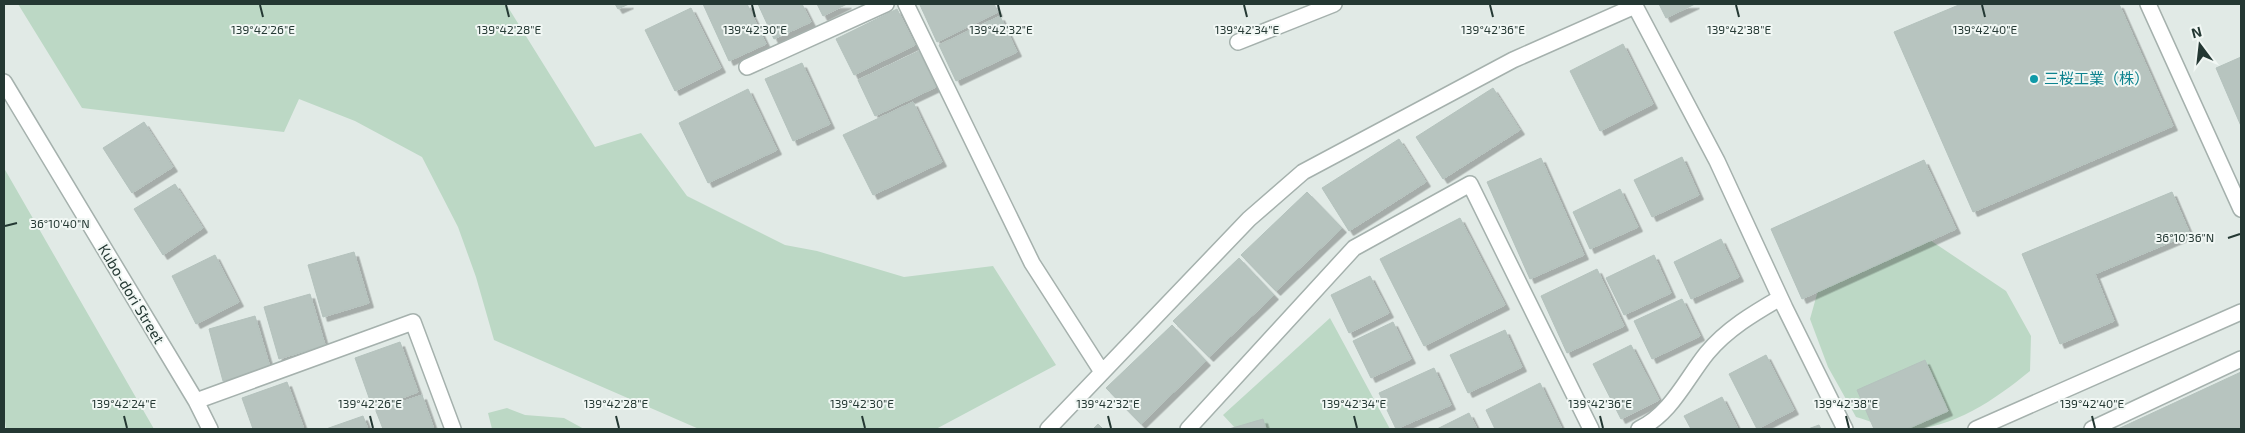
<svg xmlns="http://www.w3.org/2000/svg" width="2245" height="433" viewBox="0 0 2245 433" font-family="'Exo 2','Noto Sans JP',sans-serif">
<defs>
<filter id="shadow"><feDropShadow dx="4.5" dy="4.5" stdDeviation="0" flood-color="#0004"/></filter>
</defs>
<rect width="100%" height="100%" fill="#e1eae6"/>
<path fill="#bcd8c5" d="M 18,4 L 506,4 L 595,147 L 641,133 L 687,196 L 785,245 L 817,251 L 904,277 L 993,266 L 1056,365 L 936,429 L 699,429 L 494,340 L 476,277 L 458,227 L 422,157 L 355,121 L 299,99 L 284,132 L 82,108 Z
M 4,168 L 154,429 L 6,429 L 4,413 Z
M 1909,226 L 2006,291 L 2031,336 L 2030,371 C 1993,401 1948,433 1897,429 C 1883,427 1870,421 1856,417 L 1828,367 L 1810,319 L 1826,262 Z
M 1330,318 L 1390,429 L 1236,429 L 1223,415 Z
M 507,408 L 525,415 L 564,418 L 584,429 L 492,429 L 488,413 Z"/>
<path fill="#b7c4bf" stroke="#b4c2bd" filter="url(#shadow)" d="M 615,4 L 629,4 L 618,9 Z
M 703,4 L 747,4 L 766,44 L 729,61 Z
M 758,4 L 802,4 L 811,22 L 774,39 Z
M 817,4 L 847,4 L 823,16 Z
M 923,4 L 994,4 L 998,12 L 937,42 L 920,5 Z
M 1659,4 L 1695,4 L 1666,18 Z
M 1961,4 L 2119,4 L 2173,126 L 1973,212 L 1894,32 Z
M 691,8 L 721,68 L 675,91 L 645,30 Z
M 897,9 L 915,45 L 854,75 L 836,39 Z
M 1000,16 L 1017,52 L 956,81 L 939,45 Z
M 1623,44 L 1653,104 L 1600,131 L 1570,71 Z
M 919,51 L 936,87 L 875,116 L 858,80 Z
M 2241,57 L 2241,126 L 2216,68 Z
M 802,63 L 830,124 L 793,141 L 765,79 Z
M 1493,88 L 1520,130 L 1443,179 L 1416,137 Z
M 748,89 L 777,150 L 708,183 L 679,123 Z
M 913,102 L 942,162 L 873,195 L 843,135 Z
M 144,122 L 173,167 L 132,193 L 103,148 Z
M 1399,139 L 1426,182 L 1349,231 L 1322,188 Z
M 1682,157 L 1699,195 L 1652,217 L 1634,180 Z
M 1541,158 L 1584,255 L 1530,279 L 1487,182 Z
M 1924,160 L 1956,229 L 1802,299 L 1771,229 Z
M 175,184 L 203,228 L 163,255 L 134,209 Z
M 1620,189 L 1638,227 L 1590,249 L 1573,212 Z
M 1307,192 L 1342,228 L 1276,291 L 1241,255 Z
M 2172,192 L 2190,234 L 2095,274 L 2114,321 L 2060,344 L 2022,254 Z
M 1460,218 L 1505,305 L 1424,346 L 1380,259 Z
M 1721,239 L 1739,277 L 1691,299 L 1674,262 Z
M 354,252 L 369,303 L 323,317 L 308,265 Z
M 215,255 L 239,302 L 196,324 L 172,276 Z
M 1654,255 L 1671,293 L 1624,315 L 1606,278 Z
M 1239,258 L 1274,295 L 1209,357 L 1173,321 Z
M 1597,269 L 1624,326 L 1567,353 L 1541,296 Z
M 1370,276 L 1389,313 L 1349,333 L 1331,295 Z
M 310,294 L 325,345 L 279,359 L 264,307 Z
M 1682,299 L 1700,336 L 1652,359 L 1634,321 Z
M 255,316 L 270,367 L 223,381 L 209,329 Z
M 1393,322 L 1411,359 L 1371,378 L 1353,341 Z
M 1172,325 L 1206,361 L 1141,424 L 1106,388 Z
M 1505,330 L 1522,367 L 1468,393 L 1450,355 Z
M 400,342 L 418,392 L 373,409 L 355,358 Z
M 1631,345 L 1659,400 L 1621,419 L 1593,364 Z
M 1766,355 L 1794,410 L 1757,429 L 1729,374 Z
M 1925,360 L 1948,411 L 1907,429 L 1874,429 L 1857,390 Z
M 1434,368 L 1451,405 L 1396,429 L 1379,393 Z
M 2241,372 L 2241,429 L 2118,429 Z
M 287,382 L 304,429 L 253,429 L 242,398 Z
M 1540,383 L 1562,429 L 1495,429 L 1486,410 Z
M 422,395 L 434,429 L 383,429 L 376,411 Z
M 1722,397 L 1738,429 L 1691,429 L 1684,416 Z
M 1469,413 L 1477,429 L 1437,429 Z
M 363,416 L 368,429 L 326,429 Z
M 1263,419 L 1266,429 L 1229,429 Z
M 1098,424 L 1103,429 L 1093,429 Z
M 1819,425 L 1821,429 L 1808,429 Z"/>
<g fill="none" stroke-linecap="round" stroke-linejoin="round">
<defs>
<path id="minor" d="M 906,4 L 1032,263 L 1102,372
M 1634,4 L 1717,161 L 1785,308 L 1845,429
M 2148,4 L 2241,209
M 1238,42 L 1334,4
M 747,67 L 886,4
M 4,82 L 196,401 L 210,429
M 196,401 L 413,322 L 453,429
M 1048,429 L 1249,219 L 1303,172 L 1513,60 L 1635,6
M 1188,429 L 1354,248 L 1470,184 L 1591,429
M 1639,429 C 1671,414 1686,379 1707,353 C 1727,329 1754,313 1780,298
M 1976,429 L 2241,312
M 2092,429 L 2241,359"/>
</defs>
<use href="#minor" stroke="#a5b1ad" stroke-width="18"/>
<use href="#minor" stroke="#fff" stroke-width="15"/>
</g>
<path fill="none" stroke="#243833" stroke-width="2" d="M 260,5 L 263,17M 506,5 L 509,17M 752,5 L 755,17M 998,5 L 1001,17M 1244,5 L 1247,17M 1490,5 L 1493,17M 1736,5 L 1739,17M 1982,5 L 1985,17M 5,226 L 17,223M 2228,238 L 2240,234M 124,416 L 127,428M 370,416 L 373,428M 616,416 L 619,428M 862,416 L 865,428M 1108,416 L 1111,428M 1354,416 L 1357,428M 1600,416 L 1603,428M 1846,416 L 1849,428M 2092,416 L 2095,428"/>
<circle fill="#0f9aa8" stroke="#f1f7f4" stroke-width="2" cx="2034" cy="79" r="5"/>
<g text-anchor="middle" stroke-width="4" stroke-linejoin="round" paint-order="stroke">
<g font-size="15" fill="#0d838f" stroke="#f1f7f4" text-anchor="start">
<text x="2044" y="84">三桜工業（株）</text>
</g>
<g font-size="15" fill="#243833" stroke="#f1f7f4">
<text transform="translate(131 294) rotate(59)" y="5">Kubo-dori Street</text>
</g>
</g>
<g font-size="12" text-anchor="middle" fill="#243833" stroke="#f1f7f4" stroke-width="4" stroke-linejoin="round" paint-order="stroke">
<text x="263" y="34">139°42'26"E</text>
<text x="755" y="34">139°42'30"E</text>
<text x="1001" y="34">139°42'32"E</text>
<text x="1247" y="34">139°42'34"E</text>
<text x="1739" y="34">139°42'38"E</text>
<text x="509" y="34">139°42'28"E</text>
<text x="1493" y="34">139°42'36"E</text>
<text x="1985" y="34">139°42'40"E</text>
<text x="60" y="228">36°10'40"N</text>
<text x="2185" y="242">36°10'36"N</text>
<text x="124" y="408">139°42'24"E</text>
<text x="370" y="408">139°42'26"E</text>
<text x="616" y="408">139°42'28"E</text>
<text x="862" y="408">139°42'30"E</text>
<text x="1108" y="408">139°42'32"E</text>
<text x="1354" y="408">139°42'34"E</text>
<text x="1600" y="408">139°42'36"E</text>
<text x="1846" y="408">139°42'38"E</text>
<text x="2092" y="408">139°42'40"E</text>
</g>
<rect width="2245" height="433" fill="none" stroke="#243833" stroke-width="10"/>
<g transform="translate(2200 45) rotate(345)" stroke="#f1f7f4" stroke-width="4" paint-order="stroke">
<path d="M0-4L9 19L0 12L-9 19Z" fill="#243833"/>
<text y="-8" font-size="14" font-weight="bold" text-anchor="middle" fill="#243833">N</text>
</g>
</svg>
